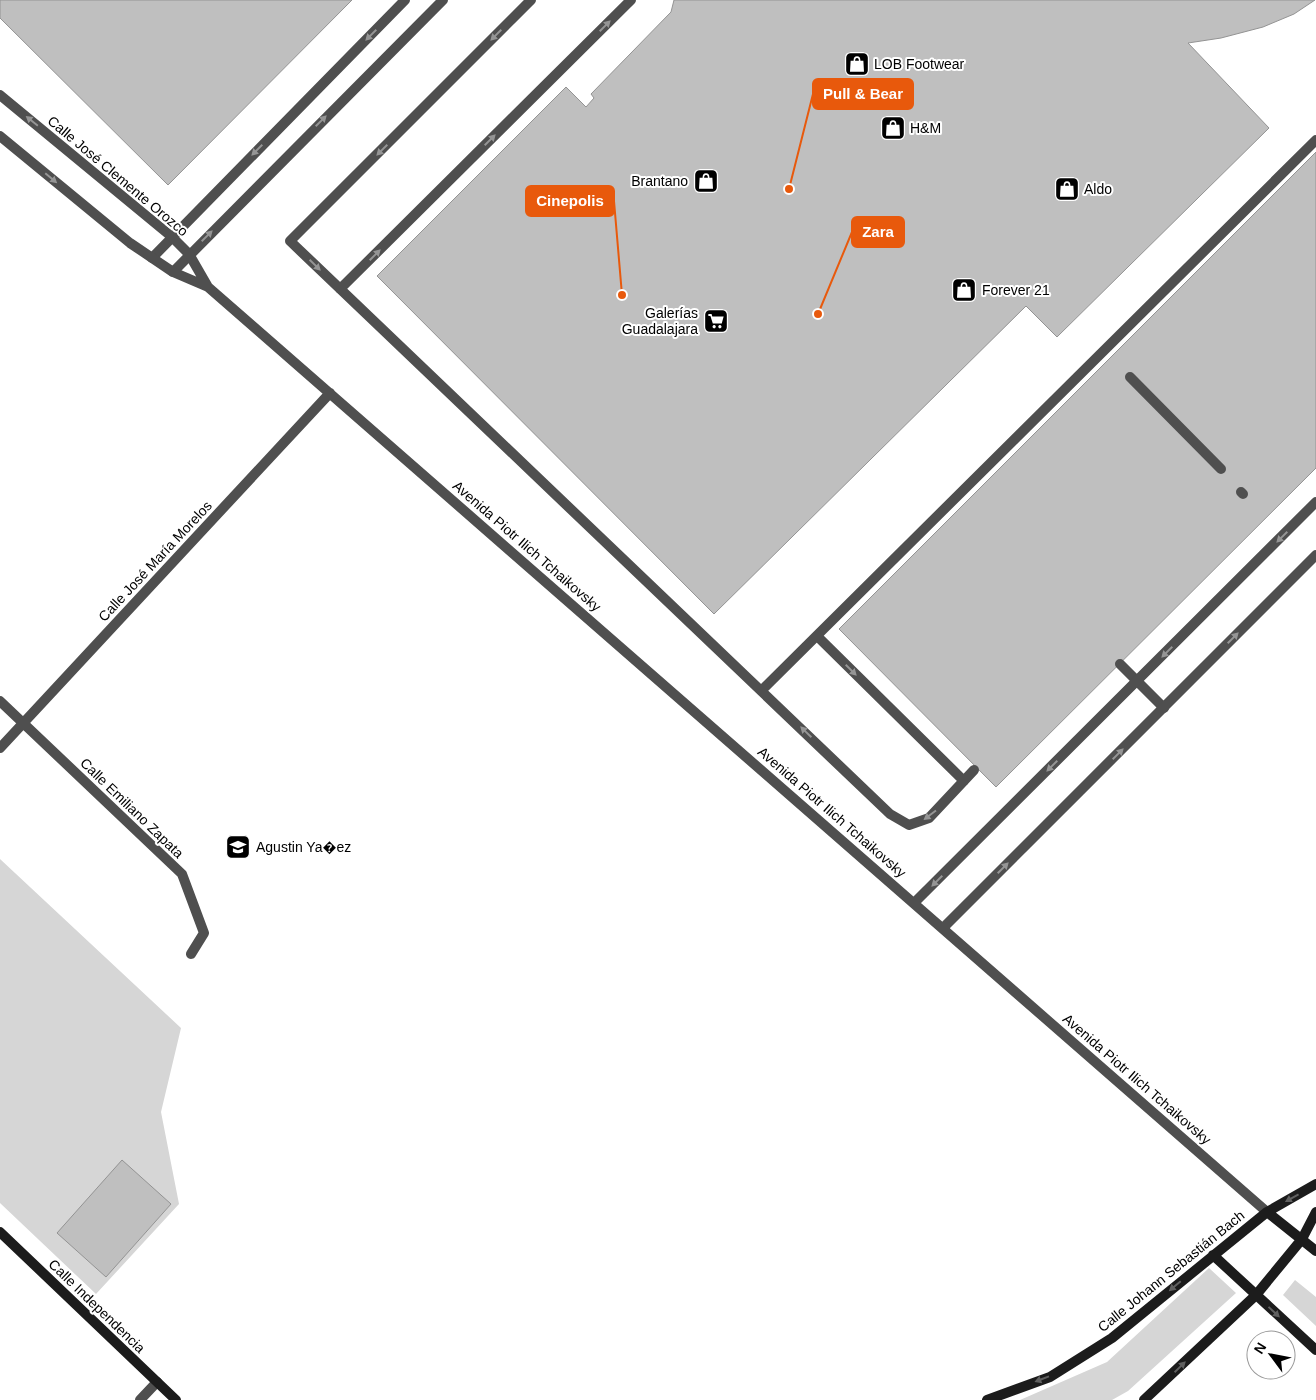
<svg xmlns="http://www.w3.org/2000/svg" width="1316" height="1400" viewBox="0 0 1316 1400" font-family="Helvetica,sans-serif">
<rect width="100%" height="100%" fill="#fff"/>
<path fill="#d6d6d6" d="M 0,859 L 181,1028 L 161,1112 L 179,1204 L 96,1294 L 0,1203 Z
M 1209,1268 L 1236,1293 L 1128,1391 L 1112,1400 L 1020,1400 L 1107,1362 Z
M 1295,1280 L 1316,1297 L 1316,1326 L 1283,1295 Z"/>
<path fill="#bfbfbf" stroke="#939393" d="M 0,0 L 352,0 L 168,185 L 0,18 Z
M 674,0 L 1315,0 L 1294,14 L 1263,27 L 1221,38 L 1188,43 L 1269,128 L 1057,337 L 1026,306 L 714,614 L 377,276 L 566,87 L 586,107 L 594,98 L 591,94 L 671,12 Z
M 1316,152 L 1316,468 L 996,787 L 839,629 Z
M 122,1160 L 171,1204 L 106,1277 L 57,1233 Z"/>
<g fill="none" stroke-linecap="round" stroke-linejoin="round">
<path stroke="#4f4f4f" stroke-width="10" d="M 531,0 L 290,241 L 890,814 L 909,825 L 929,818 L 974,770
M 152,258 L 405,0
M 173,272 L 443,0
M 340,289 L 631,0
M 1130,377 L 1221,469
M 1241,492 L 1243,494
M 817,636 L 964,781
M 1120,664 L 1164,708
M 762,690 L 1316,140"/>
<path stroke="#4f4f4f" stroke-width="10" d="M 0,95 L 172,237 L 189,254 L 208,287
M 0,136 L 130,243 L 173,272 L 208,287 L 1267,1212
M 0,701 L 182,874 L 204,933 L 191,954
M 0,748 L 330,393
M 915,902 L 1316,502
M 944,927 L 1316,555
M 140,1400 L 157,1382"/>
<path stroke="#1c1c1c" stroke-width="10" d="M 1267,1212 L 1316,1251
M 0,1232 L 176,1400
M 1213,1255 L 1316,1350
M 987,1400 L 1050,1377 L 1112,1338 L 1267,1212 L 1316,1184
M 1144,1400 L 1256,1295 L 1302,1239 L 1316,1212"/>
</g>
<defs><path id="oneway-solid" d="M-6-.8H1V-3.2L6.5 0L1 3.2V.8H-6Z" transform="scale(1.25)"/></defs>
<g fill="#959595">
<use href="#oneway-solid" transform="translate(605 26) rotate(-45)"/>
<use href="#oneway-solid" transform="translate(371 35) rotate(135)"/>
<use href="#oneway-solid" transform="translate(496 35) rotate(135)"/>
<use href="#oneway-solid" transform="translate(32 121) rotate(-141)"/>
<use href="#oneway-solid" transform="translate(321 121) rotate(-45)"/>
<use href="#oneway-solid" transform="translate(490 140) rotate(-45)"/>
<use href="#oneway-solid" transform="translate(257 150) rotate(135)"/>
<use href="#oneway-solid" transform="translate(382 150) rotate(135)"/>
<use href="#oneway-solid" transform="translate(51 178) rotate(40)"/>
<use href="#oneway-solid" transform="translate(207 236) rotate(-45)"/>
<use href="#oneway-solid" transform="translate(375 255) rotate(-45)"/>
<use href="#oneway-solid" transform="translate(315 265) rotate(44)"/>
<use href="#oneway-solid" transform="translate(1282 537) rotate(135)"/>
<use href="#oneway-solid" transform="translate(1233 638) rotate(-45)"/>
<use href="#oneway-solid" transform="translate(1167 652) rotate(135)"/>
<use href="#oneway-solid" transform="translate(851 670) rotate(45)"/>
<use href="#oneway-solid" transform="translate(806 732) rotate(-136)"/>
<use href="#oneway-solid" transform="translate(1118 754) rotate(-45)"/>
<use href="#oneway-solid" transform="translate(1052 766) rotate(135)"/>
<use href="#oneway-solid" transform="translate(930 815) rotate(143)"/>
<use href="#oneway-solid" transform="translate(1003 868) rotate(-45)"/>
<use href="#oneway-solid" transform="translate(937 881) rotate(135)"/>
</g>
<g fill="#606060">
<use href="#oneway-solid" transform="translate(1292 1198) rotate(151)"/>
<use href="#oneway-solid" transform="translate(1175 1286) rotate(140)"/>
<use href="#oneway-solid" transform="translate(1274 1312) rotate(43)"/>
<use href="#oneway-solid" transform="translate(1180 1367) rotate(-44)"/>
<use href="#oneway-solid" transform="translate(1042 1379) rotate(159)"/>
</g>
<defs>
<symbol id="shop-square" viewBox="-11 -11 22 22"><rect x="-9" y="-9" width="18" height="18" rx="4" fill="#000" stroke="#fff"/><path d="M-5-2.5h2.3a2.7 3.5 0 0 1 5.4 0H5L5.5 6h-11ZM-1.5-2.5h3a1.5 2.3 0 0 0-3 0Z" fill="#fff"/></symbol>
<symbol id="supermarket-square" viewBox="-11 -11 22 22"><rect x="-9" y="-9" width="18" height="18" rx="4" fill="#000" stroke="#fff"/><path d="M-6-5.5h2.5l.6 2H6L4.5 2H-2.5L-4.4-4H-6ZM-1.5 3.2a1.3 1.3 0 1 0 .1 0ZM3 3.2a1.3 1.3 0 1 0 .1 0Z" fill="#fff"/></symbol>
<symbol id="school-square" viewBox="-11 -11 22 22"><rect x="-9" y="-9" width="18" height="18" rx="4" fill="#000" stroke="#fff"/><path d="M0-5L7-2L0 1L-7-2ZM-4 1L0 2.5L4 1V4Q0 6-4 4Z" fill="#fff"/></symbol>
</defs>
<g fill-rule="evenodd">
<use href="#shop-square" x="843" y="50" width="28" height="28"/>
<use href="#shop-square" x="879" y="114" width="28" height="28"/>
<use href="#shop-square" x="692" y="167" width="28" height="28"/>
<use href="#shop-square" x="1053" y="175" width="28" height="28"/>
<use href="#shop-square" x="950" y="276" width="28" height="28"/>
<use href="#supermarket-square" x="702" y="307" width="28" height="28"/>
<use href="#school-square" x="224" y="833" width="28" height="28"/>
</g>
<g text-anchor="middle" stroke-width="4" stroke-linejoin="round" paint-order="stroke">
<g font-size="14" fill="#000" stroke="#fff" text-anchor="start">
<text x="874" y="69">LOB Footwear</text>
<text x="910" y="133">H&amp;M</text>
<text x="688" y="186" text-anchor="end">Brantano</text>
<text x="1084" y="194">Aldo</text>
<text x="982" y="295">Forever 21</text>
<text x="698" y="318" text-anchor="end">Galerías<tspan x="698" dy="16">Guadalajara</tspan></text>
<text x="256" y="852">Agustin Ya�ez</text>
</g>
<g font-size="14" fill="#000" stroke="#fff">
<text transform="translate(118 176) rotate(40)" y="5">Calle José Clemente Orozco</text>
<text transform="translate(527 546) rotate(41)" y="5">Avenida Piotr Ilich Tchaikovsky</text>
<text transform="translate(155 561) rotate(-47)" y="5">Calle José María Morelos</text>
<text transform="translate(132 808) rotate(44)" y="5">Calle Emiliano Zapata</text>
<text transform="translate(832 812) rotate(41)" y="5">Avenida Piotr Ilich Tchaikovsky</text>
<text transform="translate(1137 1079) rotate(41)" y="5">Avenida Piotr Ilich Tchaikovsky</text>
<text transform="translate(1171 1271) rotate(-39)" y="5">Calle Johann Sebastián Bach</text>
<text transform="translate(97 1306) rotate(44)" y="5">Calle Independencia</text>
</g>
</g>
<path fill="none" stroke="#e8590c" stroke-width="2" d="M789 189L813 94M622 295L614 201M818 314L852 232"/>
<g fill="#e8590c" stroke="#fff" stroke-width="2">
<circle cx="789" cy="189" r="5"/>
<circle cx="622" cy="295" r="5"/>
<circle cx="818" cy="314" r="5"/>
</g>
<g fill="#e8590c" stroke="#e8590c" stroke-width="2">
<rect x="813" y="79" width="100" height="30" rx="5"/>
<rect x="526" y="186" width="88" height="30" rx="5"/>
<rect x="852" y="217" width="52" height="30" rx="5"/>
</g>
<g font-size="15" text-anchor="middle" font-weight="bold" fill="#fff">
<text x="863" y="99">Pull &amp; Bear</text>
<text x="570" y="206">Cinepolis</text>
<text x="878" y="237">Zara</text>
</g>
<g transform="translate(1271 1355) rotate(302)"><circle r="24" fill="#ffffff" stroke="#999999"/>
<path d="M0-4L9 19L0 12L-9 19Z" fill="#000000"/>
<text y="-8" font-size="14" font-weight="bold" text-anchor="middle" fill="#000000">N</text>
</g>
</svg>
